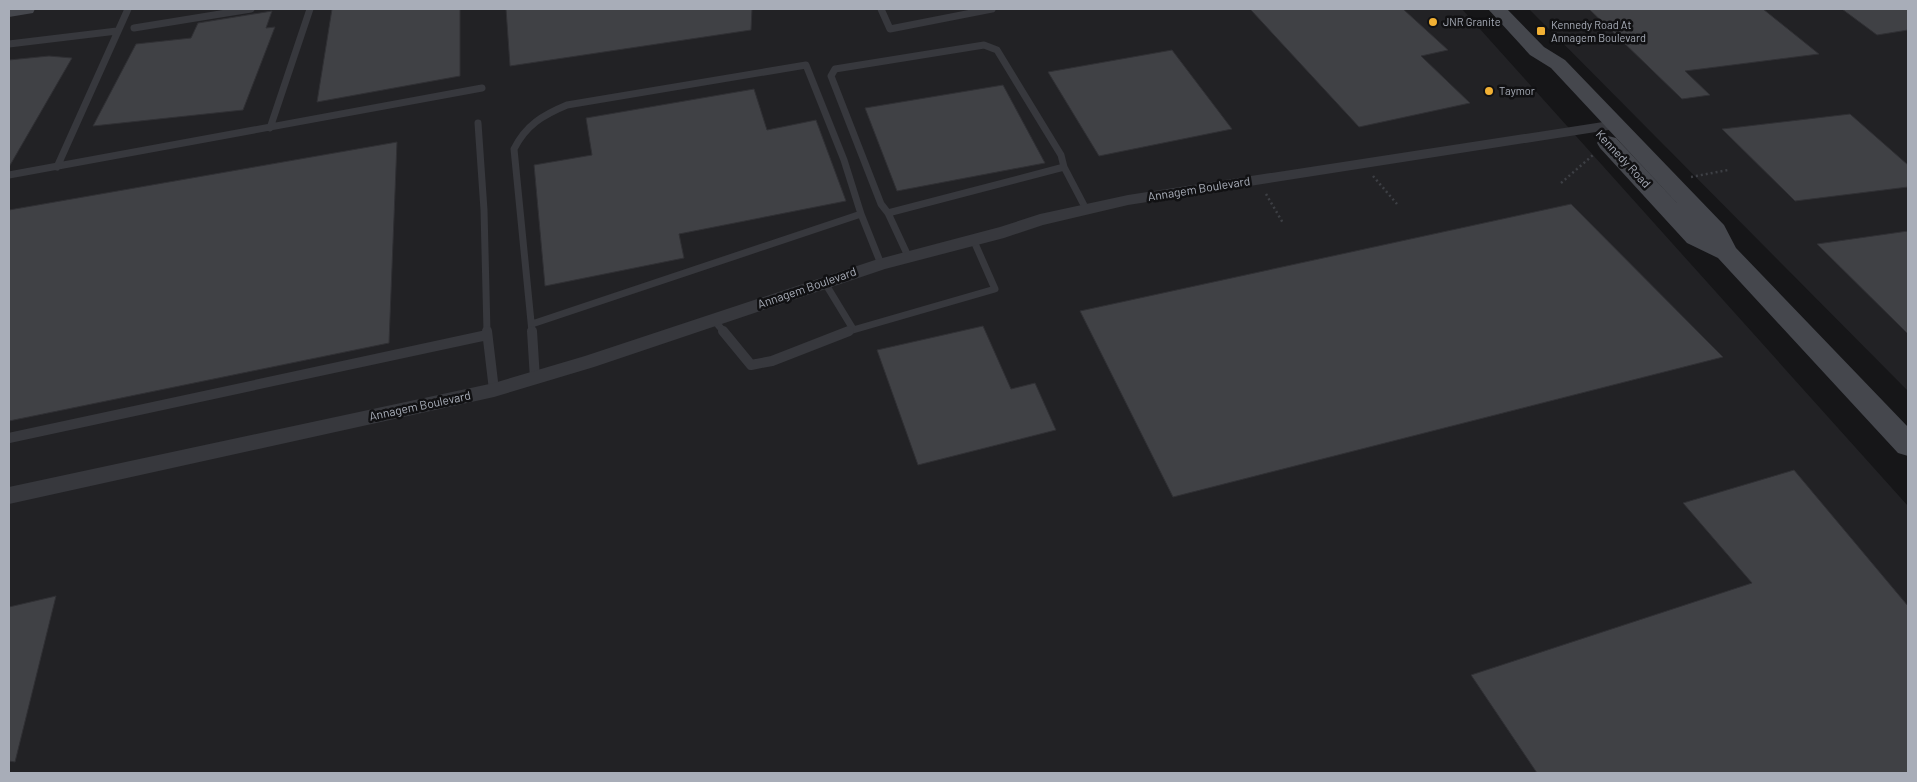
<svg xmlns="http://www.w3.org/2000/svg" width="1917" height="782" viewBox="0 0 1917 782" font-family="Barlow,sans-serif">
<rect width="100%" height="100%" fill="#161618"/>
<path fill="#222225" d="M 9,9 L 1462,9 L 1908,506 L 1908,773 L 9,773 Z
M 1529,9 L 1908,9 L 1908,391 Z"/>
<path fill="#404145" stroke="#303034" d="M 332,9 L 460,9 L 460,76 L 317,102 Z
M 506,9 L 752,9 L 751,30 L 510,66 Z
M 1250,9 L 1403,9 L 1448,50 L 1421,56 L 1470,103 L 1359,127 Z
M 1589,9 L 1763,9 L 1819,54 L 1685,71 L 1710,95 L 1682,99 Z
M 1842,9 L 1908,9 L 1908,30 L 1877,35 Z
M 272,11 L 266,28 L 275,27 L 243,110 L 93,126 L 136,44 L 191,38 L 198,23 Z
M 1172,50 L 1232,129 L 1099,156 L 1048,72 Z
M 49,56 L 72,58 L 9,167 L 9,60 Z
M 1003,85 L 1045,163 L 897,191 L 865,108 Z
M 754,89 L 767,130 L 816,120 L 846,201 L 679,234 L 684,258 L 545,286 L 534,165 L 592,155 L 586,118 Z
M 1850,114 L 1908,165 L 1908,187 L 1795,201 L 1722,129 Z
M 397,142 L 389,343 L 9,421 L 9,210 Z
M 1571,204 L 1723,357 L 1173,497 L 1080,311 Z
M 1908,231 L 1908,334 L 1817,244 Z
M 983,326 L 1011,389 L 1035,383 L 1056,430 L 918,465 L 877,350 Z
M 1794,470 L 1908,606 L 1908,773 L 1537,773 L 1471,675 L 1752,583 L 1683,503 Z
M 56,596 L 15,762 L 9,761 L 9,607 Z"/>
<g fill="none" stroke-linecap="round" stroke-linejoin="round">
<path stroke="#3d3f44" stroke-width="2.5" stroke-dasharray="2 3" stroke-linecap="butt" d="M 1373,176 L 1397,204
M 1691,177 L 1728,170
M 1561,183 L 1593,155
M 1266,194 L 1283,223"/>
<path stroke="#37383d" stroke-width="7" d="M 881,9 L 890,29 L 992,9
M 134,28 L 251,9
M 9,44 L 117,31
M 478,123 L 484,210 L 487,332
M 270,128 L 310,9
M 57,167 L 128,9
M 9,175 L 482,88
M 888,213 L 1064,167
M 908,256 L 888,213 L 881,204 L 831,76 L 835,69 L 984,45 L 997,50 L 1061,155 L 1064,167 L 1086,209
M 825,283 L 853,329
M 714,320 L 724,332
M 532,324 L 861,214 L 881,264
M 532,332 L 514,149 C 526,125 543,115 567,105 L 806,65 L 844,160 L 861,214
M 846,332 L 995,289 L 973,239"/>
<path stroke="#37383d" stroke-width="10" d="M 487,331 L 494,390
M 532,331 L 535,379
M 723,331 L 751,365 L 772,361 L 849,331
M 9,438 L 487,335"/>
<path fill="#37383d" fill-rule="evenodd" d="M 1616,120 L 1621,122 L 1623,125 L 1621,128 L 1128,205 L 1043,225 L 1004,238 L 885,269 L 594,367 L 494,397 L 9,504 L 9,487 L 494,383 L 585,356 L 875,260 L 1000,227 L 1040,214 L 1128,195 Z"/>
<path fill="#45474d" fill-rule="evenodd" d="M 9,9 L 35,9 L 33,13 L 9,17 Z
M 1488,9 L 1507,9 L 1544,47 L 1565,60 L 1724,225 L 1736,248 L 1908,427 L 1908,456 L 1898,453 L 1718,258 L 1687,243 L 1600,148 L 1597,143 L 1600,138 L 1608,136 L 1616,138 L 1690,217 L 1551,68 L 1530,55 Z"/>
</g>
<g fill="#f2b134" stroke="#111113" stroke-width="2">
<circle cx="1433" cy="22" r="5"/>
<rect x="1536" y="26" width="10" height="10" rx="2.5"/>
<circle cx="1489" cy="91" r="5"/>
</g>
<g text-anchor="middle" stroke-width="5" stroke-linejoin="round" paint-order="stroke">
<g font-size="11" fill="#a8adb8" stroke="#111113" text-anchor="start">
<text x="1443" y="26">JNR Granite</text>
<text x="1551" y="29">Kennedy Road At<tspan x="1551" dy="13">Annagem Boulevard</tspan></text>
<text x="1499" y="95">Taymor</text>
</g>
<g font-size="12" fill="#a8adb8" stroke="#111113">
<text transform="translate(1623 159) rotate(47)" y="4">Kennedy Road</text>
<text transform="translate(1199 189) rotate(-9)" y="4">Annagem Boulevard</text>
<text transform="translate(807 288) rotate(-19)" y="4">Annagem Boulevard</text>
<text transform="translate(420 406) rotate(-12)" y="4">Annagem Boulevard</text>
</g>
</g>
<rect width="1917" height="782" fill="none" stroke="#a8adb8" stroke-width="20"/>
</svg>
